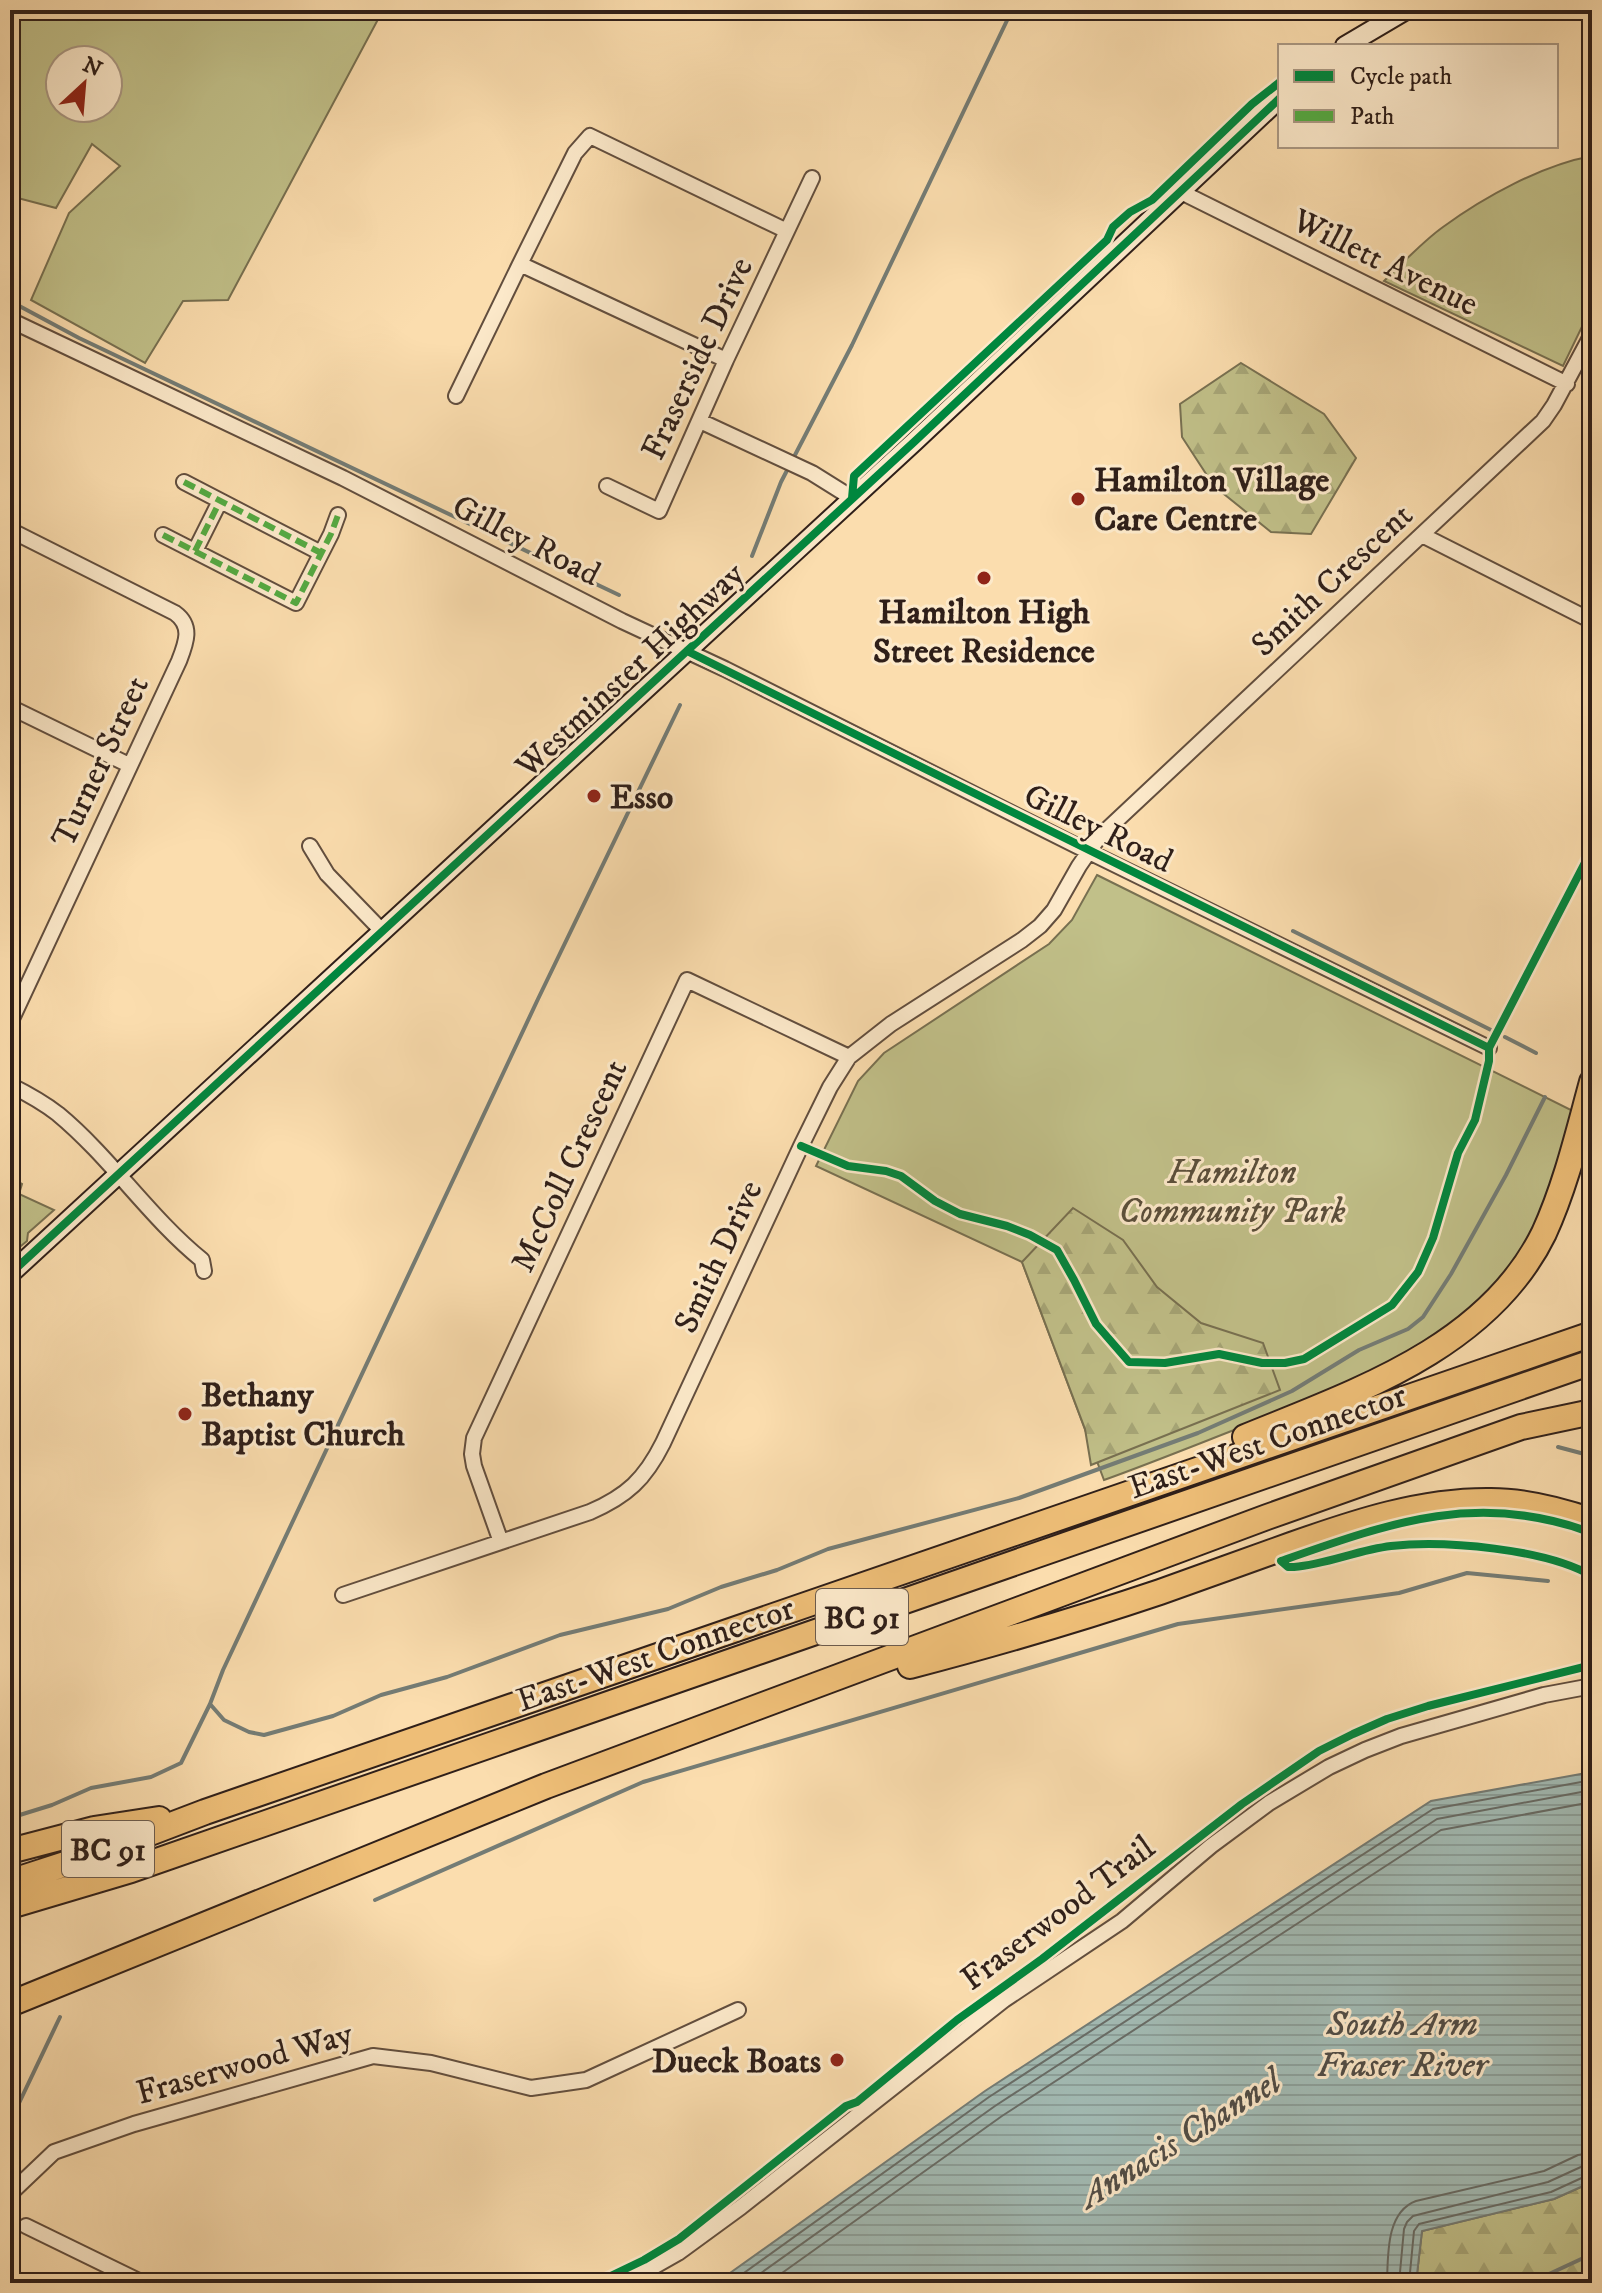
<svg xmlns="http://www.w3.org/2000/svg" width="1602" height="2293" viewBox="0 0 1602 2293" font-family="'IM FELL DW Pica',serif">
<defs>
<pattern id="forest-firs" width="22" height="20" patternUnits="userSpaceOnUse" patternTransform="scale(2)"><rect width="22" height="20" fill="#c1c089"/><path d="M5 1l3.5 6h-7zM16 11l3.5 6h-7z" fill="#a6a576"/></pattern>
<pattern id="water-rules" width="6" height="5" patternUnits="userSpaceOnUse" patternTransform="scale(2)"><rect width="6" height="5" fill="#a2bab3"/><path d="M0 2.5h6" fill="none" stroke="#8c9f99"/></pattern>
</defs>
<rect width="100%" height="100%" fill="#fbddae"/>
<filter id="stains"><feTurbulence type="fractalNoise" baseFrequency=".0025" numOctaves="4"/><feColorMatrix values="0 0 0 0 .2 0 0 0 0 .09 0 0 0 0 .02 0 0 0 .5 -.17"/></filter>
<radialGradient id="worn" r=".72"><stop offset=".6" stop-color="#630" stop-opacity="0"/><stop offset="1" stop-color="#630" stop-opacity=".3"/></radialGradient>
<path fill="#c1c089" stroke="#787051" stroke-width="2" fill-rule="evenodd" d="M 10,10 L 383,10 L 228,300 L 183,301 L 145,363 L 31,300 L 69,213 L 120,166 L 92,144 L 56,208 L 10,196 ZM 108,60 L 108,108 L 60,108 L 60,60 Z
M 1592,156 L 1592,306 L 1563,366 L 1384,281 C 1403,263 1422,242 1443,227 C 1484,197 1542,165 1592,156 Z
M 1097,875 L 1573,1111 C 1558,1162 1544,1219 1512,1263 C 1450,1347 1346,1387 1252,1423 C 1203,1442 1154,1462 1104,1480 L 1022,1262 L 816,1166 L 858,1081 L 884,1053 L 1049,944 L 1072,920 Z
M 10,1177 L 22,1184 L 19,1194 L 54,1210 L 28,1233 L 27,1241 L 10,1255 Z"/>
<path fill="url(#forest-firs)" stroke="#787051" stroke-width="2" d="M 1241,363 L 1324,414 L 1356,458 L 1311,534 L 1271,532 L 1214,486 L 1182,437 L 1180,404 Z
M 1073,1208 L 1123,1240 L 1157,1287 L 1201,1323 L 1263,1343 L 1280,1390 L 1091,1465 L 1085,1429 L 1022,1262 Z
M 1592,2182 L 1592,2283 L 1416,2283 L 1422,2231 L 1554,2199 Z"/>
<path fill="url(#water-rules)" stroke="#747c75" stroke-width="2" d="M 1592,1772 L 1592,2182 L 1554,2199 L 1422,2231 L 1416,2283 L 716,2283 L 985,2091 L 1431,1801 Z"/>
<g fill="none" stroke-linecap="round" stroke-linejoin="round">
<path stroke="#686c66" stroke-width="2" d="M 730,2283 L 989,2097 L 1433,1809 L 1592,1780
M 747,2283 L 995,2106 L 1437,1819 L 1592,1790
M 768,2283 L 1002,2116 L 1441,1830 L 1592,1802
M 1387,2283 C 1388,2255 1386,2212 1416,2201 L 1544,2171 L 1578,2155 L 1592,2153
M 1399,2283 L 1404,2229 L 1407,2222 L 1413,2216 L 1548,2182 L 1583,2166 L 1592,2165
M 1409,2283 L 1414,2231 L 1419,2224 L 1551,2192 L 1586,2176 L 1592,2175"/>
<path stroke="#747c75" stroke-width="4" d="M 10,301 L 79,338 L 619,595
M 752,556 L 781,482 L 852,345 L 1012,10
M 1293,931 L 1491,1030
M 1505,1037 L 1536,1053
M 1558,1447 L 1592,1456
M 210,1704 L 224,1720 L 249,1732 L 264,1735 L 333,1716 L 381,1695 L 447,1677 L 560,1635 L 668,1609 L 721,1587 L 777,1570 L 828,1549 L 1019,1498 L 1198,1433 L 1292,1391 L 1359,1350 L 1408,1329 L 1423,1317 L 1451,1274 L 1506,1175 L 1545,1097
M 10,1818 L 52,1805 L 91,1788 L 151,1777 L 181,1763 L 210,1704 L 223,1670 L 538,999 L 680,705
M 375,1900 L 643,1782 L 1178,1624 L 1399,1593 L 1467,1573 L 1548,1581
M 10,2122 L 60,2017
M 1537,2283 L 1549,2274 L 1592,2254"/>
<defs>
<path id="street" d="M 1179,191 L 1567,384
M 10,320 L 343,478 L 622,621 L 725,669 L 1075,845 L 1489,1048
M 726,360 L 520,264 L 575,153 L 590,136 L 787,231
M 456,396 L 520,264
M 700,421 L 812,473 L 852,498
M 184,482 L 321,553
M 607,486 L 659,511 L 726,360 L 812,178
M 10,530 L 175,613 C 193,626 186,643 179,661 L 10,1023
M 163,535 L 296,603 L 331,534 L 338,515
M 1422,535 L 1592,621
M 195,551 L 220,501
M 10,707 L 129,765
M 310,846 L 327,874 L 383,932
M 10,1085 C 26,1093 44,1103 58,1114 C 111,1158 149,1217 202,1260 L 204,1271
M 501,1542 L 474,1466 L 472,1454 L 474,1438 L 687,980 L 849,1057
M 343,1595 L 590,1512 C 627,1496 645,1479 663,1443 L 801,1146 L 830,1087 L 849,1057 L 891,1024 L 1022,940 L 1040,926 L 1054,910 L 1079,866 L 1099,837 L 1543,421 L 1554,405 L 1592,334
M 10,2197 L 13,2191 L 54,2152 L 134,2124 L 373,2056 L 431,2063 L 531,2088 L 586,2080 L 738,2010
M 26,2226 L 143,2283
M 625,2283 L 678,2253 L 741,2207 L 1004,2000 L 1122,1921 L 1211,1846 L 1269,1803 L 1329,1767 L 1365,1750 L 1401,1736 L 1544,1695 L 1592,1686"/>
<path id="secondary" d="M 1345,46 L 1406,10
M 10,1274 L 914,442 L 1280,98"/>
<path id="highway" d="M 1245,1437 C 1355,1392 1488,1348 1544,1233 C 1566,1185 1578,1133 1592,1082
M 910,1666 C 994,1644 1077,1620 1160,1592 C 1204,1576 1247,1561 1291,1545 C 1356,1522 1422,1500 1491,1501 C 1525,1501 1560,1510 1592,1521
M 10,1851 L 94,1829 L 159,1819
M 10,1882 L 87,1857 L 205,1812 L 1592,1334
M 10,1906 L 131,1870 L 1592,1362
M 10,2004 L 546,1786 L 1267,1517 L 1521,1427 L 1592,1412"/>
</defs>
<use href="#street" stroke="#624e3e" stroke-width="18"/>
<use href="#secondary" stroke="#2f1f19" stroke-width="22"/>
<use href="#highway" stroke="#2f1f19" stroke-width="28"/>
<use href="#street" stroke="#fce9ca" stroke-width="14"/>
<use href="#secondary" stroke="#fce9ca" stroke-width="18"/>
<use href="#highway" stroke="#eebe77" stroke-width="24"/>
<path stroke="#54aa42" stroke-width="6" stroke-dasharray="12 6" stroke-linecap="butt" d="M 184,482 L 321,553
M 163,535 L 296,603 L 331,534 L 338,515
M 195,551 L 220,501"/>
<defs>
<path id="cycleway" d="M 852,498 L 854,476 L 1107,240 L 1113,227 L 1130,212 L 1152,200 L 1252,104 L 1280,82
M 687,651 L 1489,1048
M 801,1146 L 848,1166 L 886,1171 L 901,1176 L 935,1201 L 960,1214 L 1007,1226 L 1030,1235 L 1057,1250 L 1074,1280 L 1096,1324 L 1129,1362 L 1165,1363 L 1219,1354 L 1262,1363 L 1285,1363 L 1304,1359 L 1392,1305 L 1418,1272 L 1433,1238 L 1458,1153 L 1475,1120 L 1489,1061 L 1489,1048 L 1592,849
M 10,1274 L 914,442 L 1280,98
M 1592,1533 C 1479,1490 1389,1523 1281,1561 L 1288,1567 L 1294,1567 C 1327,1564 1358,1550 1391,1546 C 1445,1540 1546,1549 1592,1576
M 596,2283 L 644,2260 L 679,2239 L 846,2106 L 857,2102 L 957,2020 L 1042,1959 L 1242,1804 L 1319,1751 L 1353,1734 L 1387,1719 L 1428,1706 L 1592,1665"/>
</defs>
<use href="#cycleway" stroke="#fce9ca" stroke-width="13"/>
<use href="#cycleway" stroke="#00873e" stroke-width="8"/>
</g>
<g fill="#8f2418" stroke="#fce9ca" stroke-width="3">
<circle cx="1078" cy="499" r="8"/>
<circle cx="984" cy="578" r="8"/>
<circle cx="594" cy="796" r="8"/>
<circle cx="185" cy="1414" r="8"/>
<circle cx="837" cy="2060" r="8"/>
</g>
<g text-anchor="middle" stroke-width="6" stroke-linejoin="round" paint-order="stroke">
<g fill="#fce9ca" stroke="#6c5c4e" stroke-width="2">
<rect x="816" y="1589" width="92" height="56" rx="6"/>
<rect x="62" y="1821" width="92" height="56" rx="6"/>
</g>
<g font-size="32" font-weight="bold" fill="#2f1f19">
<text x="862" y="1628">BC 91</text>
<text x="108" y="1860">BC 91</text>
</g>
<g font-size="34" fill="#2f1f19" stroke="#fce9ca">
<text transform="translate(1386 261) rotate(26)" y="12">Willett Avenue</text>
<text transform="translate(696 358) rotate(-65)" y="12">Fraserside Drive</text>
<text transform="translate(527 539) rotate(27)" y="12">Gilley Road</text>
<text transform="translate(1331 579) rotate(-43)" y="12">Smith Crescent</text>
<text transform="translate(629 669) rotate(-43)" y="12">Westminster Highway</text>
<text transform="translate(99 761) rotate(-65)" y="12">Turner Street</text>
<text transform="translate(1099 827) rotate(26)" y="12">Gilley Road</text>
<text transform="translate(568 1165) rotate(-65)" y="12">McColl Crescent</text>
<text transform="translate(717 1256) rotate(-65)" y="12">Smith Drive</text>
<text transform="translate(1267 1440) rotate(-19)" y="12">East-West Connector</text>
<text transform="translate(655 1653) rotate(-19)" y="12">East-West Connector</text>
<text transform="translate(1057 1912) rotate(-37)" y="12">Fraserwood Trail</text>
<text transform="translate(244 2062) rotate(-16)" y="12">Fraserwood Way</text>
</g>
<g font-size="34" font-weight="bold" fill="#2f1f19" stroke="#fce9ca" text-anchor="start">
<text x="1094" y="491">Hamilton Village<tspan x="1094" dy="39">Care Centre</tspan></text>
<text x="984" y="623" text-anchor="middle">Hamilton High<tspan x="984" dy="39">Street Residence</tspan></text>
<text x="610" y="808">Esso</text>
<text x="201" y="1406">Bethany<tspan x="201" dy="39">Baptist Church</tspan></text>
<text x="821" y="2072" text-anchor="end">Dueck Boats</text>
</g>
<g font-size="34" font-style="italic" fill="#5b4f3b" stroke="#fce9ca">
<text x="1232" y="1183">Hamilton<tspan x="1232" dy="39">Community Park</tspan></text>
</g>
<g font-size="36" font-style="italic" fill="#524e47" stroke="#fce9ca">
<text x="1402" y="2035">South Arm<tspan x="1402" dy="41">Fraser River</tspan></text>
<text transform="translate(1179 2137) rotate(-32)" y="13">Annacis Channel</text>
</g>
</g>
<rect width="1602" height="2293" fill="none" stroke="#fbddae" stroke-width="40"/>
<rect x="12" y="12" width="1578" height="2269" fill="none" stroke="#2f1f19" stroke-width="4"/>
<rect x="20" y="20" width="1562" height="2253" fill="none" stroke="#2f1f19" stroke-width="2"/>
<rect x="1278" y="44" width="280" height="104" fill="#fce9ca" stroke="#aa9883" stroke-width="2"/>
<rect x="1294" y="70" width="40" height="12" fill="#00873e" stroke="#aa9883" stroke-width="2"/>
<text x="1350" y="84" font-size="24" fill="#2f1f19">Cycle path</text>
<rect x="1294" y="110" width="40" height="12" fill="#54aa42" stroke="#aa9883" stroke-width="2"/>
<text x="1350" y="124" font-size="24" fill="#2f1f19">Path</text>
<g transform="translate(84 84) rotate(26)"><circle r="38" fill="#fce9ca" stroke="#aa9883" stroke-width="2"/>
<path d="M0-6L14 30L0 20L-14 30Z" fill="#8f2418"/>
<text y="-12" font-size="22" font-weight="bold" text-anchor="middle" fill="#2f1f19">N</text>
</g>
<rect width="100%" height="100%" filter="url(#stains)"/>
<rect width="100%" height="100%" fill="url(#worn)"/>
</svg>
